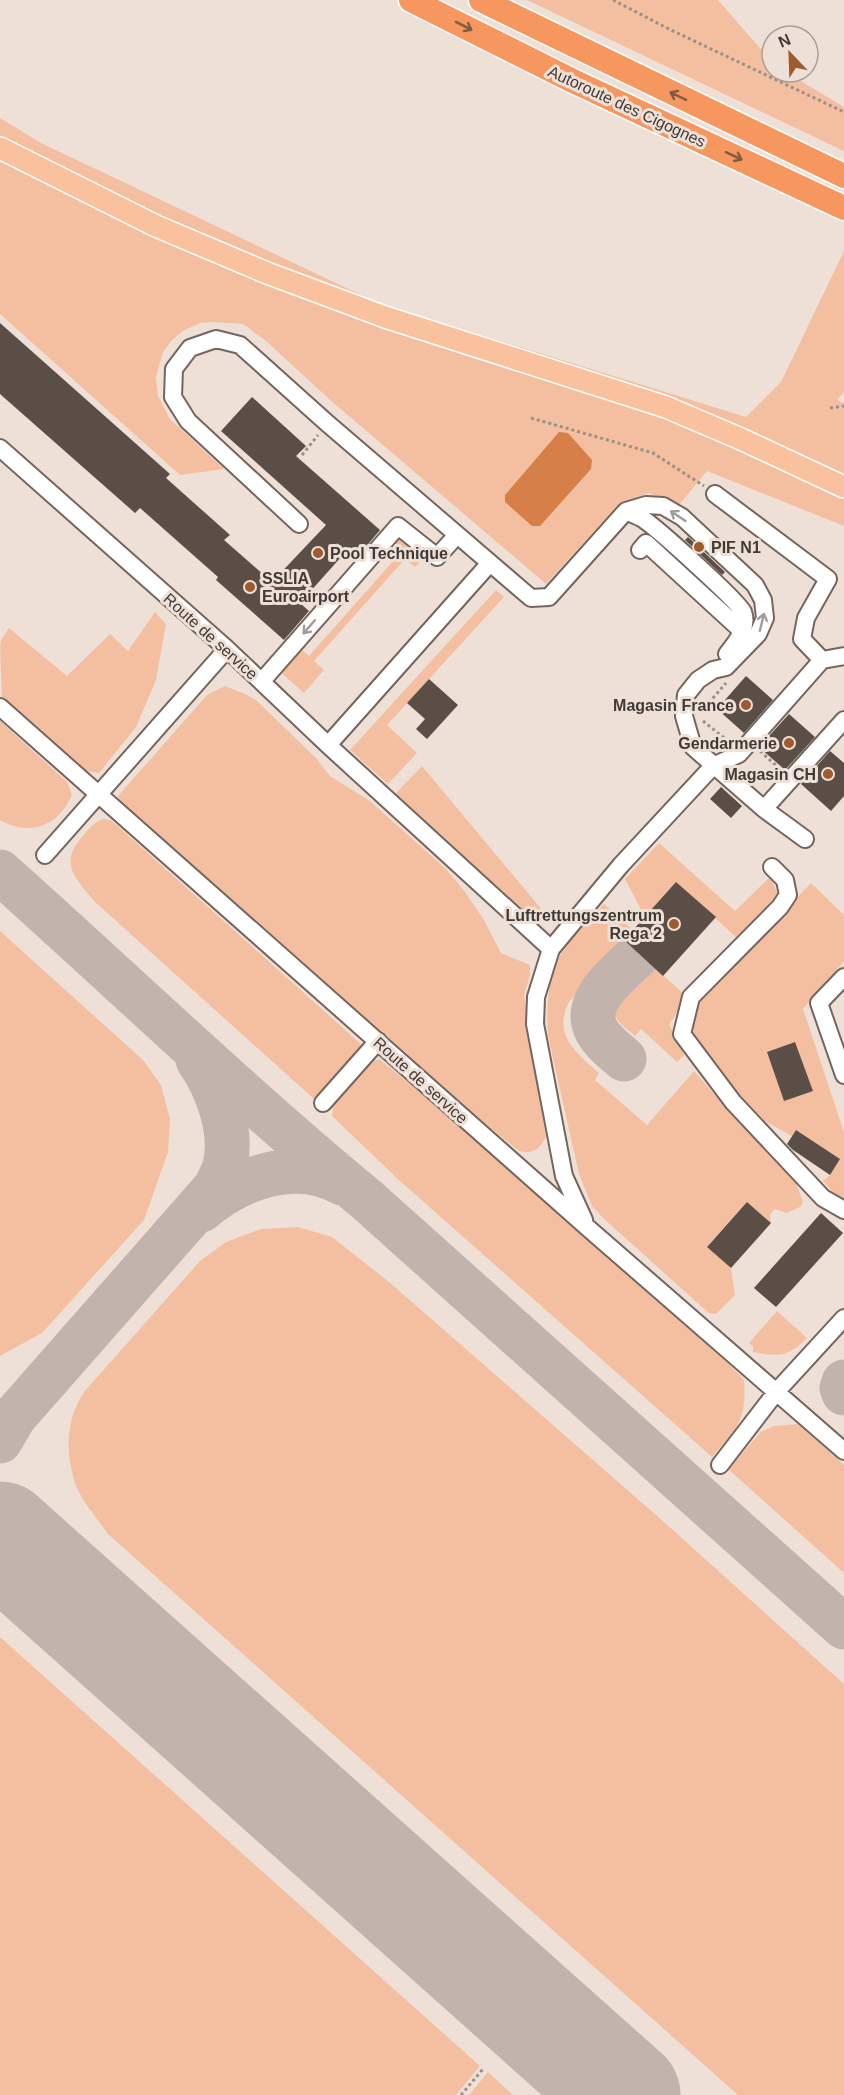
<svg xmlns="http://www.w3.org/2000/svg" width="844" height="2095" viewBox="0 0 844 2095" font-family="Arial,sans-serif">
<rect width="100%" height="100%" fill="#efe0d7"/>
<path fill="#f4bfa0" d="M 527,0 L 718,0 L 772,62 L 772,72 L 786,72 L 844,107 L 844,151 Z
M 0,118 L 41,143 L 378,303 L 746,417 L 781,382 L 844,251 L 844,392 L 837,400 L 844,403 L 844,526 L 707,471 L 679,505 L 649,493 L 619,504 L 546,584 L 329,399 L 266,341 L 243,324 L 214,322 L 200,323 L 183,331 L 172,340 L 163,352 L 156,377 L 158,396 L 170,419 L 224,469 L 180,475 L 0,314 Z
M 400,533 L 425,556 L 415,567 L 405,559 L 314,661 L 324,670 L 304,693 L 278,670 L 298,647 L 309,656 L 402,551 L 392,541 Z
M 496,590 L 504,597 L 387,725 L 417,753 L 388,784 L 350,750 Z
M 155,612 L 166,624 L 156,680 L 136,727 L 99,773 L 78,770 L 2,701 L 0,646 L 1,640 L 9,628 L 67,676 L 110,634 L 128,651 Z
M 225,686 L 245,694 L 256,700 L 316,758 L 330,776 L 370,801 L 446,869 L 465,892 L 484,920 L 501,953 L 530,965 L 530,975 L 524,995 L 546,1137 C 539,1150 533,1154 519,1151 L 444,1090 L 436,1086 L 123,809 L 118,796 L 207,695 Z
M 0,721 L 67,782 L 72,795 C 58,826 31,837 0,820 Z
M 422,766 L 543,911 L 533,921 L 395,794 Z
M 104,819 L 112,821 L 363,1046 L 314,1099 L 95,902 C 76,879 58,864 82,837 C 89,828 93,823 104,819 Z
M 659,843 L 735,911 L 770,877 L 778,894 L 738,939 L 676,882 L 645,917 L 625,879 Z
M 811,883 L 844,915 L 844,961 L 803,1009 L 844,1132 L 844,1198 L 840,1200 L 823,1181 L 830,1175 L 840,1159 L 796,1130 L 792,1136 L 765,1121 L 741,1097 L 693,1037 L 690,1028 L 694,1006 Z
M 604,904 L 633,930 L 569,1002 C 552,1035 577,1053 599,1073 L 595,1080 L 647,1125 L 694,1071 L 740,1124 L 792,1173 L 803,1202 L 800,1207 L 787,1213 L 774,1209 L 770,1215 L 771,1223 L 747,1202 L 707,1246 L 731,1268 L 735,1295 L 716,1314 L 709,1313 L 702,1307 L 603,1218 L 592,1206 L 579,1174 L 548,1036 C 546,1007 548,970 566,946 C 577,931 591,917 604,904 Z
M 0,931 L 143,1060 L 161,1085 L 170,1119 L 168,1152 L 144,1220 L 42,1333 L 0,1356 Z
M 654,967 L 686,996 C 680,1005 676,1016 669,1024 L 684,1055 L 677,1062 L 641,1029 L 635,1036 C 627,1028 612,1021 616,1008 Z
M 379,1059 L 475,1136 L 719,1354 L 744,1380 C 747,1421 737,1428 712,1457 L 400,1181 L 332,1116 L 334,1102 L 367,1064 Z
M 298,1227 L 332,1237 L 389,1282 L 664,1522 L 844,1684 L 844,2095 L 738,2095 L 108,1534 C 99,1521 79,1497 75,1483 C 65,1452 66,1419 84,1392 L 200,1261 L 226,1242 L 261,1229 Z
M 777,1311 L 807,1338 C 789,1357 778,1357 753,1352 L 753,1346 L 749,1343 Z
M 798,1424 L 844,1465 L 844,1573 L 728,1469 L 761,1432 L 774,1426 Z
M 0,1637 L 480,2066 L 456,2095 L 0,2095 Z
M 488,2072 L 513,2095 L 469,2095 Z"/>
<path fill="#d67f49" d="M 559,432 L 568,433 L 592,460 L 591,469 L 540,526 L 532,526 L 505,502 L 505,495 Z"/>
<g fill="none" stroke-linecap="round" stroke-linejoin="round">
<path stroke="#c2b4ad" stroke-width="45" d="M 0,872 C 122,981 240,1095 366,1199 L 844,1627
M 624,1059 C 614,1050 600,1040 595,1027 C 584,998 621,972 639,954
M 201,1210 C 239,1178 295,1157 342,1183
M 844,1382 L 842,1388 L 844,1393
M 0,1441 L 14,1417 L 216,1187 C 219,1180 223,1173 225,1166 C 233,1131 218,1089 198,1060
M 0,1513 L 9,1536 L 27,1561"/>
<path stroke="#c2b4ad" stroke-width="111" d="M 0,1537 L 625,2095"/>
</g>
<path fill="#5b4e46" d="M 0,323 L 170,474 L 166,478 L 230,535 L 224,540 L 272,582 L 326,525 L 221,431 L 252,397 L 306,446 L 296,456 L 380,530 L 359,555 L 350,547 L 300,603 L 309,611 L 284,640 L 216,580 L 218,577 L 140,508 L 135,513 L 0,394 Z
M 688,537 L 725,572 L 722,575 L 685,540 Z
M 746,676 L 773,700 L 744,733 L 717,709 Z
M 429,679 L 458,705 L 427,739 L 416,729 L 425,719 L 407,703 Z
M 789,714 L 815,737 L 785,770 L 759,747 Z
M 830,751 L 844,763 L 844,796 L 831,811 L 801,784 Z
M 721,787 L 742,806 L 731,818 L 710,799 Z
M 676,882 L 716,917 L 663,976 L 624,940 Z
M 795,1042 L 813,1091 L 784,1101 L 767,1052 Z
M 796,1130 L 840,1159 L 830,1175 L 793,1150 L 787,1144 Z
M 747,1202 L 771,1223 L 731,1268 L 707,1247 Z
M 821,1213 L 843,1233 L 776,1307 L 754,1288 Z"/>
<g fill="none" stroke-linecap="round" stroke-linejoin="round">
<defs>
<path id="minor" d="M 0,448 L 227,649 L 328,745 L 551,949
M 715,494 L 828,579 L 806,618 L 802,639 L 822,660
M 626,511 C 632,514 638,516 643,519 C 657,528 738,601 743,612 C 749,628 736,642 727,654
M 299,524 L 188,421 L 173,397 L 174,369 L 190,348 L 216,339 L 240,345 L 327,423 L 531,598 L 549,597 L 626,511 L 646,505 L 663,506 L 682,517 L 755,585 L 763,600 L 765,618 L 758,634 L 726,667 L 713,670 L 698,680 L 686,695 L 684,716 L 693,747 L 764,809 L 844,720
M 640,550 L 646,543 L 742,631
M 262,681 L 398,526 L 437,557 L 457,535
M 0,707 L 588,1228 L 844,1451
M 328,745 L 490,563
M 764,809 L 805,839
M 45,855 L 227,649
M 772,867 L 785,880 L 788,895 L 780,907 L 691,997 L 682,1034 L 733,1102 L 823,1198 L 844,1210
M 844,977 L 819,1003 L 844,1075
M 323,1103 L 378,1041
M 584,1220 L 564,1176 L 535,1024 L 536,997 L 551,949 L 621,865 L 713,766 L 739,754 L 822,660 L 844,656
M 720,1465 L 777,1391 L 844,1318"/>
<path id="major" d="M 0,148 L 156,226 L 267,273 L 385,317 L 666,407 L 741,439 L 844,487"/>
<path id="highway" d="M 411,0 L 573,81 L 844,208
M 481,0 L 844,176"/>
</defs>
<use href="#minor" stroke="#74665e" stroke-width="20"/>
<use href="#major" stroke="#fff" stroke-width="24"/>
<use href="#highway" stroke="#fff" stroke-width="27"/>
<path stroke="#9a9089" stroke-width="3" stroke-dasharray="3 3" stroke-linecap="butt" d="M 613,0 L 669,29 L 844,112
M 830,408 L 844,406
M 531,418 L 653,453 L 704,486
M 302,455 L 318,435
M 336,544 L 350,557
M 701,712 L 726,683
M 703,721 L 728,741
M 760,751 L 780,769
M 461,2095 L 483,2069"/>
<use href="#minor" stroke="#fff" stroke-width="16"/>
<use href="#major" stroke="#f9c19e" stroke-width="21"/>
<use href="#highway" stroke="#f5975e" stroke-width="24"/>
</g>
<defs><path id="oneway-shaft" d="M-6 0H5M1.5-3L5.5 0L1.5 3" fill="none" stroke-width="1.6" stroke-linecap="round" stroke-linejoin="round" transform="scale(1.5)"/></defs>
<g stroke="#7f5b44">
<use href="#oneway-shaft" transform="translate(464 26) rotate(27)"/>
<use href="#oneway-shaft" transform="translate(678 96) rotate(-154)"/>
<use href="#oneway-shaft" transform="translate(734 156) rotate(25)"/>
</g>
<g stroke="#a09c9a">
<use href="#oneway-shaft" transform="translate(678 516) rotate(-146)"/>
<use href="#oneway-shaft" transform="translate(762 622) rotate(-76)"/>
<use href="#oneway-shaft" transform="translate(309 627) rotate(131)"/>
</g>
<g fill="#9f5a2e" stroke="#efe0d7" stroke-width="2">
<circle cx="699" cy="547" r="6"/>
<circle cx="318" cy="553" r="6"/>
<circle cx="250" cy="587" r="6"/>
<circle cx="746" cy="705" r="6"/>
<circle cx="789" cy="743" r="6"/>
<circle cx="828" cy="774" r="6"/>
<circle cx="674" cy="924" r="6"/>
</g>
<g text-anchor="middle" stroke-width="6" stroke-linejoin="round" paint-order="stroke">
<g font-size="16" fill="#403a36" stroke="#efe0d7">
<text transform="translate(627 106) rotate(25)" y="6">Autoroute des Cigognes</text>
<text transform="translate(211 636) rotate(42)" y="6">Route de service</text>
<text transform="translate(421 1080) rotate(42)" y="6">Route de service</text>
</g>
<g font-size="16" font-weight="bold" fill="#403a36" stroke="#efe0d7" text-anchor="end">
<text x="711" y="553" text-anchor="start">PIF N1</text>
<text x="330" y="559" text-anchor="start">Pool Technique</text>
<text x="262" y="584" text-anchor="start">SSLIA<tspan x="262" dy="18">Euroairport</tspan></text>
<text x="734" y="711">Magasin France</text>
<text x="777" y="749">Gendarmerie</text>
<text x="816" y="780">Magasin CH</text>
<text x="662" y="921">Luftrettungszentrum<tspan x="662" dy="18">Rega 2</tspan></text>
</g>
</g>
<g transform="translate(790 54) rotate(337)"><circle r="28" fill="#efe0d7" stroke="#a99e97" stroke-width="1.5"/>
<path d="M0-4.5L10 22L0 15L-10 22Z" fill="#9f5a2e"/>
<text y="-9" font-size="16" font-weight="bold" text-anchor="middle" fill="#403a36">N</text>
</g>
</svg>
